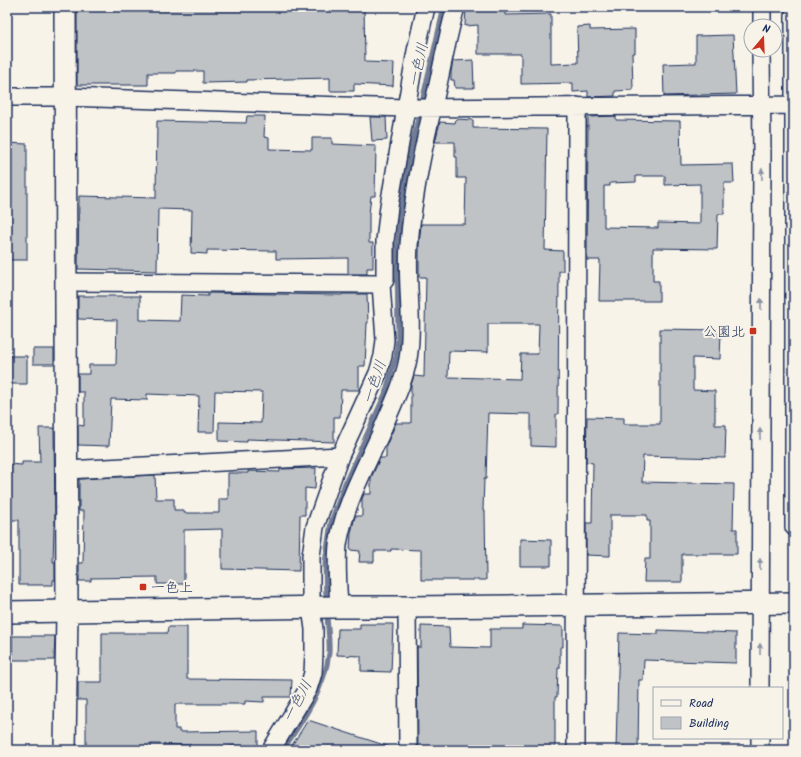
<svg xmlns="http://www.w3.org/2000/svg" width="801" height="757" viewBox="0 0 801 757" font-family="Kalam,'Klee One',sans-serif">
<rect width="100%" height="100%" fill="#f7f3e8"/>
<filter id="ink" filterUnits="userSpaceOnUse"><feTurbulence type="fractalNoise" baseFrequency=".025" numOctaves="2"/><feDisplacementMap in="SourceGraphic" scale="8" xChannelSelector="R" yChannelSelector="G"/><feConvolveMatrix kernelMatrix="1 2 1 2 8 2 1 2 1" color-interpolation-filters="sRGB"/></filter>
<g filter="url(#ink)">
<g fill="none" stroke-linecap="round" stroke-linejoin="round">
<path stroke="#727c95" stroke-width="5" d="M 326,602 L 325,563 L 331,522 L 345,483 L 385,394 L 396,357 L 398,339 L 397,248 L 400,215 L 410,153 L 444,7
M 283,750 C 303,720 325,689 329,653 C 330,640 327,625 327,612"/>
</g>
<path fill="#c0c3c5" stroke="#1b2f5e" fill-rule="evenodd" d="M 77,7 L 364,7 L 365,62 L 394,63 L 393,86 L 354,84 L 354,91 L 330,91 L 330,78 L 247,80 L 247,82 L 203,83 L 203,71 L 176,71 L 176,73 L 148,73 L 148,85 L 77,85 Z
M 466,7 L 505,7 L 505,15 L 551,14 L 551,64 L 578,63 L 577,27 L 590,26 L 590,30 L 635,29 L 635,53 L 632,53 L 633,90 L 615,91 L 615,96 L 588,97 L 588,91 L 573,92 L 573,83 L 521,84 L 521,54 L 478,54 L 478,25 L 465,26 Z
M 733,35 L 736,94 L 664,96 L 663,64 L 696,63 L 696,36 Z
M 473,60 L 474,88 L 455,88 L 454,80 L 451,80 L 451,72 L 453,61 Z
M 247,116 L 265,116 L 264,137 L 269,138 L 269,149 L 312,150 L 312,138 L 332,138 L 332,144 L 376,146 L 375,196 L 371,196 L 369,214 L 369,243 L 373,243 L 373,268 L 367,268 L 367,274 L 348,274 L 348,258 L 276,259 L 276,251 L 207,250 L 207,254 L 191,253 L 192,210 L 158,209 L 157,271 L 78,269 L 79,196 L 156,198 L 157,121 L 246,123 Z
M 616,116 L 616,120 L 680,121 L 681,165 L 733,164 L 734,183 L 724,183 L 724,214 L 718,214 L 717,249 L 653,248 L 653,281 L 659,281 L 659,301 L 599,301 L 600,260 L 587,260 L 588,117 ZM 636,176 L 665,176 L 665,185 L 700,184 L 700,224 L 658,223 L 658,228 L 604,227 L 604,186 L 610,186 L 610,183 L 636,182 Z
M 370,117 L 386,117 L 387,140 L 372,141 Z
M 456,119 L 473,120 L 473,128 L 547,129 L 545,250 L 563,251 L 563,271 L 559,271 L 558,414 L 556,414 L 556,447 L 531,446 L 531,414 L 488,413 L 486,479 L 484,479 L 483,510 L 485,511 L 486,580 L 421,580 L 421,550 L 391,549 L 391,551 L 374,551 L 374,562 L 359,562 L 360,551 L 350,550 L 351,533 L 355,516 L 362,516 L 362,499 L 364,494 L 371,494 L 371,478 L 380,458 L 386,458 L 386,446 L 396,423 L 411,423 L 411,385 L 414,376 L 424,377 L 426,277 L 419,277 L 419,246 L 421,224 L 465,224 L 466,178 L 457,178 L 457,157 L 455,157 L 455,142 L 435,142 L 440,122 L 455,123 ZM 488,324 L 539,324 L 538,354 L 521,354 L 520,379 L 448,377 L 449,351 L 488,352 Z
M 7,143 L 27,144 L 27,260 L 7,260 Z
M 208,293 L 342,295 L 343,294 L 367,294 L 368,323 L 367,323 L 365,366 L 359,366 L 359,390 L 341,390 L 340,417 L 334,417 L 334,442 L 247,439 L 247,442 L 219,441 L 219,422 L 261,423 L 262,392 L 215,391 L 214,432 L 198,432 L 199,396 L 147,394 L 147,400 L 111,399 L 109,446 L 78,445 L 78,425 L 84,426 L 84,392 L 78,392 L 78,374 L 89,374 L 89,365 L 116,365 L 117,320 L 78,319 L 78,296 L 140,296 L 140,320 L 180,321 L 181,295 L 208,296 Z
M 660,329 L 721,330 L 720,359 L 693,358 L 693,390 L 715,391 L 715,425 L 726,425 L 725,458 L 643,456 L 642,482 L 734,484 L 733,529 L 737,529 L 737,554 L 682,554 L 682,582 L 644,582 L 645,559 L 650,559 L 650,521 L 647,521 L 647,515 L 610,515 L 610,556 L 586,555 L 586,523 L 592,523 L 593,463 L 586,462 L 587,417 L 624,418 L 624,424 L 660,424 Z
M 33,349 L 54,349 L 54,364 L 33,364 Z
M 7,356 L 27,356 L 27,384 L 7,384 Z
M 39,428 L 54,428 L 55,527 L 54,527 L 53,562 L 55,562 L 55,580 L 53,580 L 53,585 L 19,585 L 19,520 L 7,520 L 7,464 L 22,465 L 22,462 L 40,462 Z
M 316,468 L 315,489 L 305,488 L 305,515 L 300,515 L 299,571 L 222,569 L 222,529 L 184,530 L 184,584 L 157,584 L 157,577 L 91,578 L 91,581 L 79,581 L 79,563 L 83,563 L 84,511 L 79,511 L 79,479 L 155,475 L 156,499 L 174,499 L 174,510 L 184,510 L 184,513 L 219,513 L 219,499 L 228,499 L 228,473 L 248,473 L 248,471 L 280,472 L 280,469 Z
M 520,539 L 551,540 L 551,566 L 520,566 Z
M 360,624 L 393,624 L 391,672 L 361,671 L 361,656 L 337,655 L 338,629 L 360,629 Z
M 522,625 L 563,626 L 563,647 L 560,647 L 560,668 L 558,668 L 557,697 L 555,697 L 555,750 L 418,750 L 417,647 L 421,647 L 421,626 L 449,627 L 450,647 L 490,648 L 490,629 L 522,629 Z
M 168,627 L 187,627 L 187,679 L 292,680 L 291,697 L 264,697 L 264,702 L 245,701 L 245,704 L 175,704 L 175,729 L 179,729 L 179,732 L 258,731 L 258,746 L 230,746 L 230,749 L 206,748 L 206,750 L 191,750 L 191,745 L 151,744 L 151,750 L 86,750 L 86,700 L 78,700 L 78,682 L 102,682 L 102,633 L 167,633 Z
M 658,630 L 736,633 L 736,663 L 644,660 L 643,680 L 639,680 L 638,750 L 616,750 L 619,633 L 658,634 Z
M 12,636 L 55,636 L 54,660 L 12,660 Z
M 308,720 L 393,748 L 393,750 L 289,750 Z"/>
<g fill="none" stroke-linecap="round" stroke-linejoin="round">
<defs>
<path id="minor" d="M 794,7 L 794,527
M 762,26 L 762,7
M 7,97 L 65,97 L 406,108 L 794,105
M 65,282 L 381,284
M 66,470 L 340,456
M 339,607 C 338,587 336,565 338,545 C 344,506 364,470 380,435 C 390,410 403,386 408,359 C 414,322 406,283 409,245 C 413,192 425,140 437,89 C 443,62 448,34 456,7
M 407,607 L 408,750
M 760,688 L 762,156 L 761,50
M 760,738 L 760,750
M 271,750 L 308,689 L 313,673 L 314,653 L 314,629 L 311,608 L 311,556 L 315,527 L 340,456 L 378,373 L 383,356 L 385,340 L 381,284 L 385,280 L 385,241 L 389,206 L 416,51 L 426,7
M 576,750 L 577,106"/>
<path id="tertiary" d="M 65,7 L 67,611 L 65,750
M 7,612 L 334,607 L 407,607 L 794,603"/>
</defs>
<use href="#minor" stroke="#1b2f5e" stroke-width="20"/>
<use href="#tertiary" stroke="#1b2f5e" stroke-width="24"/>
<use href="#minor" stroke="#f7f3e8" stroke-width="17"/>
<use href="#tertiary" stroke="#f7f3e8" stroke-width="21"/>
</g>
<defs><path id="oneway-solid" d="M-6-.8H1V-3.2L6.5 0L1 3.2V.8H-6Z"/></defs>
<g fill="#8991a3">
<use href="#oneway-solid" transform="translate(762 174) rotate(-90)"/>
<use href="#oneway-solid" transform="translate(761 304) rotate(-90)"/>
<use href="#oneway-solid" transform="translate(760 434) rotate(-90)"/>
<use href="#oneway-solid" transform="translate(760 564) rotate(-90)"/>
<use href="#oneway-solid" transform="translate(760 649) rotate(-90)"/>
</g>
</g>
<g fill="#c8321e" stroke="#f7f3e8" stroke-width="1.5">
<rect x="749" y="327" width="8" height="8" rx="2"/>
<rect x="139" y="583" width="8" height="8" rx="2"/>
</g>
<g text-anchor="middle" stroke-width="4" stroke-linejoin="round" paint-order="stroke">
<g font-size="14" fill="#1b2f5e" stroke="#f7f3e8" text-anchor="end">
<text x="745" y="336">公園北</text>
<text x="151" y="592" text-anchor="start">一色上</text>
</g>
<g font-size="15" font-style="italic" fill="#465679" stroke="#f7f3e8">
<text transform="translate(418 65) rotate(-77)" y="5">一色川</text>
<text transform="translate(374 382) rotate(-71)" y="5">一色川</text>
<text transform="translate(297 701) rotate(-62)" y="5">一色川</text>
</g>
</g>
<rect width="801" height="757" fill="none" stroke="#f7f3e8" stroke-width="24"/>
<rect x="12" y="12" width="777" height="733" fill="none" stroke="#1b2f5e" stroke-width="1.5" filter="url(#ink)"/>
<rect x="653" y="687" width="130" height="52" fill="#f7f3e8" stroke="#9fa5b1"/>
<rect x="661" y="700" width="20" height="6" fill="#f7f3e8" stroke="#9fa5b1"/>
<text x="689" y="707" font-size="12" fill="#1b2f5e">Road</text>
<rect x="661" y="717" width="20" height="12" fill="#c0c3c5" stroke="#9fa5b1"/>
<text x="689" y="727" font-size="12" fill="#1b2f5e">Building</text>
<g transform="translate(763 38) rotate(19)"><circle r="19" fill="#f7f3e8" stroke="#9fa5b1"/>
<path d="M0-3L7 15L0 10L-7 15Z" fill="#c8321e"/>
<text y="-6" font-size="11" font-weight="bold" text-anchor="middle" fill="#1b2f5e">N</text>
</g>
</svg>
